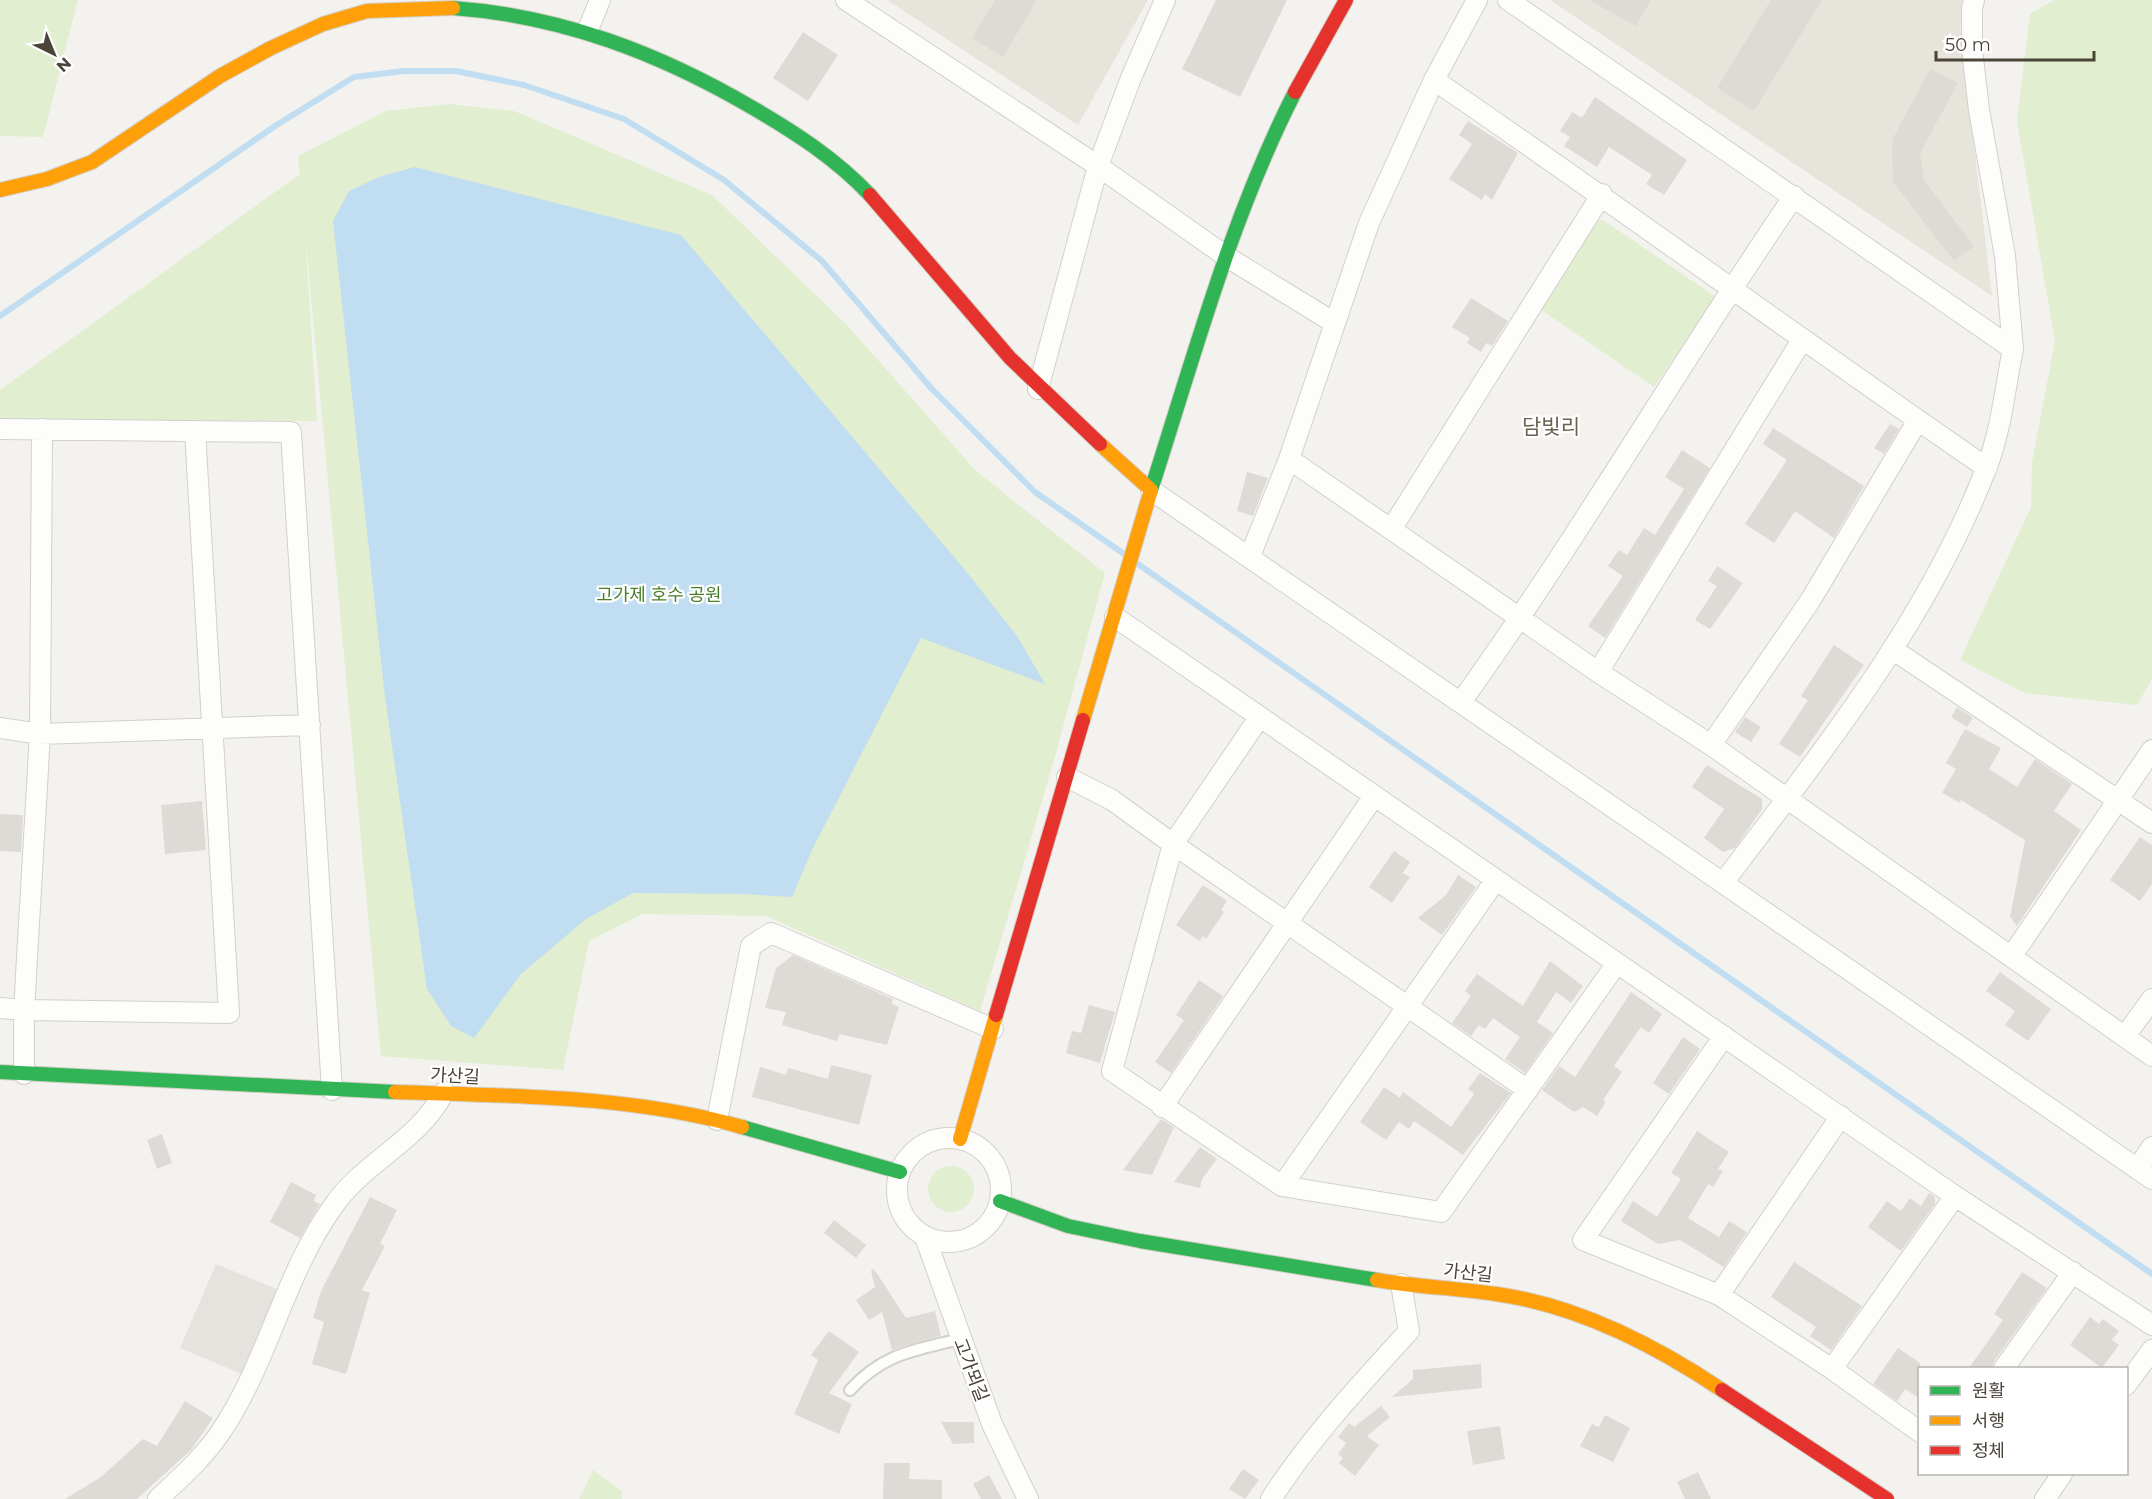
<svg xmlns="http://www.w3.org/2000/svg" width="2152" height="1499" viewBox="0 0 2152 1499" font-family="Montserrat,'Noto Sans KR',sans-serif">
<rect width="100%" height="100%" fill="#f4f2ee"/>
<path fill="#e7e4dc" d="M 887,0 L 1148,0 L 1078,125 Z
M 1550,0 L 1968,0 L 1960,26 L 1992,296 Z"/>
<path fill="#e1eecf" d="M 0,0 L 78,0 L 43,137 L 0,136 Z
M 2054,0 L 2152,0 L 2152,679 L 2137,705 L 2025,693 L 1960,660 L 2031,507 L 2032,462 L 2055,342 L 2017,121 L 2030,14 Z
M 449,104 L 514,111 L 712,195 L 847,325 L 977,472 L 1105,573 L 1052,767 L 980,1011 L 766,916 L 642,914 L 589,941 L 563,1070 L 381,1056 L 305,232 L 317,421 L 0,420 L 0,390 L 300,174 L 298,156 L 386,111 Z
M 1593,219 L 1603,220 L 1716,297 L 1654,387 L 1534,305 Z
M928 1189a23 23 0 1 1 46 0a23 23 0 1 1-46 0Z
M 593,1470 L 622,1491 L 622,1499 L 579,1499 Z"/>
<path fill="#e6e3df" d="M 216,1264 L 279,1290 L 244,1375 L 180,1348 Z"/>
<path fill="#c0ddf1" d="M 415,167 L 681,235 L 965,570 L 1017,636 L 1045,684 L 921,638 L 812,850 L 792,897 L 742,894 L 633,893 L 586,919 L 521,974 L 474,1038 L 451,1026 L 427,989 L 385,697 L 333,221 L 349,191 L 379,177 Z"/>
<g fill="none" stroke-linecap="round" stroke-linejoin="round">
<path stroke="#c0ddf1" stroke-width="6" d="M 0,316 L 275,126 L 354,77 L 404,71 L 456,71 L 524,85 L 624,119 L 724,180 L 822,261 L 931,388 L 1035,492 L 1124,554
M 1138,564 L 2152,1274"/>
</g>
<path fill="#dedbd6" d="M 995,0 L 1037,0 L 1003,57 L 972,38 Z
M 1216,0 L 1287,0 L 1240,97 L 1182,69 Z
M 1589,0 L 1651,0 L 1636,26 Z
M 1771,0 L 1822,0 L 1754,111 L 1717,88 Z
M 803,32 L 838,55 L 808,101 L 773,78 Z
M 1930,69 L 1958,83 L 1920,153 L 1924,180 L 1974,246 L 1954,261 L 1893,182 L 1892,140 Z
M 1595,97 L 1687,160 L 1664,195 L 1646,184 L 1652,175 L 1609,147 L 1597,167 L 1564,146 L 1570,137 L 1560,131 L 1572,112 L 1582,118 Z
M 1468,121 L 1518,153 L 1492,200 L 1485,194 L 1482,200 L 1449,179 L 1472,144 L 1459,135 Z
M 1471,298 L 1508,321 L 1492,346 L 1486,343 L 1481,352 L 1467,343 L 1470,338 L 1452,327 Z
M 1890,424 L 1899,429 L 1884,454 L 1874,448 Z
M 1773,428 L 1864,486 L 1834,538 L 1795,511 L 1774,543 L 1745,524 L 1787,460 L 1763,444 Z
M 1682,450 L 1710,468 L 1605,638 L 1588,626 L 1623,576 L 1608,566 L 1619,550 L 1627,555 L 1644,528 L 1655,535 L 1684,489 L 1665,477 Z
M 1247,472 L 1268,478 L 1253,516 L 1237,511 Z
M 1717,566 L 1743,583 L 1710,629 L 1695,620 L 1717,586 L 1708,581 Z
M 1834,645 L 1864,665 L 1800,757 L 1779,744 L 1808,700 L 1801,696 Z
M 1957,707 L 1973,718 L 1967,727 L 1951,717 Z
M 1745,717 L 1761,727 L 1751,742 L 1735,732 Z
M 1965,729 L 2001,748 L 1989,769 L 2017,787 L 2035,759 L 2072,784 L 2054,811 L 2081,830 L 2017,926 L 2010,917 L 2025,840 L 1961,800 L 1960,803 L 1942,793 L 1956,769 L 1946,763 Z
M 1707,765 L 1762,799 L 1762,809 L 1740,841 L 1735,848 L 1723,852 L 1704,838 L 1724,809 L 1692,787 Z
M 202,801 L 206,850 L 165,854 L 161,805 Z
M 0,814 L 23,815 L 21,852 L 0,851 Z
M 2140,837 L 2152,845 L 2152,884 L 2140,901 L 2110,880 Z
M 1394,851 L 1410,862 L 1403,873 L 1410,877 L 1392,903 L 1369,887 Z
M 1458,875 L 1476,887 L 1442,935 L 1418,918 L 1446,895 Z
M 1203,885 L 1227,901 L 1221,910 L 1224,912 L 1206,939 L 1203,936 L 1200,941 L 1176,925 Z
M 793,955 L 893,999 L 892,1004 L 899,1007 L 887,1045 L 840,1034 L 837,1041 L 782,1025 L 786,1012 L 765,1008 L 776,968 Z
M 1550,961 L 1583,986 L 1571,1003 L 1556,992 L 1537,1022 L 1553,1033 L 1525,1073 L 1505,1059 L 1520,1037 L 1493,1018 L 1485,1029 L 1479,1025 L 1471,1036 L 1452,1023 L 1471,996 L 1465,991 L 1477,974 L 1523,1006 Z
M 2000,972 L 2051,1009 L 2028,1041 L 2005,1025 L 2015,1011 L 1986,991 Z
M 1199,980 L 1223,996 L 1171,1073 L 1155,1062 L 1184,1020 L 1176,1015 Z
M 1631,992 L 1662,1014 L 1649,1033 L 1641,1027 L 1614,1066 L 1622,1072 L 1603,1100 L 1606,1102 L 1597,1116 L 1583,1107 L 1574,1112 L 1542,1090 L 1559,1066 L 1575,1077 Z
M 1089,1005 L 1115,1012 L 1100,1063 L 1066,1053 L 1072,1031 L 1081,1033 Z
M 1683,1037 L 1700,1049 L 1669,1094 L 1653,1083 Z
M 831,1065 L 872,1075 L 859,1125 L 752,1097 L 760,1067 L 786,1075 L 788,1068 L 828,1079 Z
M 1480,1073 L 1511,1093 L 1463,1155 L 1414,1121 L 1409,1129 L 1399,1122 L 1386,1140 L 1360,1122 L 1384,1087 L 1400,1098 L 1403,1092 L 1451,1127 L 1474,1094 L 1468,1089 Z
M 1161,1119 L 1174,1127 L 1152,1175 L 1123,1170 Z
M 1697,1131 L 1729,1152 L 1718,1169 L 1723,1171 L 1713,1187 L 1708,1184 L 1688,1218 L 1719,1237 L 1729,1221 L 1747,1232 L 1724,1267 L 1680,1240 L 1658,1244 L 1621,1221 L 1633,1201 L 1657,1217 L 1681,1179 L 1671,1173 Z
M 162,1134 L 172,1163 L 157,1169 L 147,1140 Z
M 1200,1147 L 1217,1159 L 1202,1179 L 1200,1188 L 1174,1182 Z
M 291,1182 L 316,1195 L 314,1201 L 320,1204 L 300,1238 L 270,1222 Z
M 1929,1193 L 1935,1197 L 1935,1204 L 1901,1251 L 1868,1227 L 1887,1201 L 1901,1211 L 1910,1198 L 1921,1206 Z
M 370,1197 L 397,1210 L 380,1244 L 385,1246 L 362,1290 L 370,1293 L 346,1374 L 312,1364 L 324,1322 L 313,1318 L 321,1291 Z
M 834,1220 L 866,1245 L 856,1258 L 824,1233 Z
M 1794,1262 L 1862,1306 L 1831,1350 L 1810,1336 L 1816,1327 L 1771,1297 Z
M 874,1269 L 906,1318 L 935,1311 L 941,1336 L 892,1350 L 882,1312 L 869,1320 L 856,1300 L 875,1287 L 871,1271 Z
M 2022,1272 L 2047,1288 L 1994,1361 L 1992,1368 L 1969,1368 L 2003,1320 L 1994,1314 Z
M 2090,1317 L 2099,1324 L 2103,1319 L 2119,1331 L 2112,1340 L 2119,1345 L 2102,1368 L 2070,1345 Z
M 829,1331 L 859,1352 L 829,1393 L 852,1404 L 839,1434 L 794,1414 L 818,1360 L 811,1355 Z
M 1898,1348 L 1920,1363 L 1920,1399 L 1905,1389 L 1897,1401 L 1873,1384 Z
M 1481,1364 L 1482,1388 L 1392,1397 L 1413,1379 L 1413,1370 Z
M 185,1401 L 213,1418 L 191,1450 L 137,1499 L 65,1499 L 101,1477 L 143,1439 L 157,1446 Z
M 1381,1406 L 1390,1417 L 1367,1436 L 1379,1445 L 1355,1476 L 1339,1463 L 1343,1458 L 1338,1454 L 1346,1443 L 1338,1437 L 1349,1423 L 1354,1427 Z
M 1605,1415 L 1630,1428 L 1613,1462 L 1580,1446 L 1592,1424 L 1599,1427 Z
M 941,1422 L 974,1422 L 974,1443 L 953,1444 Z
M 1500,1426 L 1505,1459 L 1473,1465 L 1467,1431 Z
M 884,1463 L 910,1463 L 909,1479 L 942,1480 L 942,1499 L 883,1499 Z
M 1243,1469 L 1259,1480 L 1245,1499 L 1229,1489 Z
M 1698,1472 L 1711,1499 L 1685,1499 L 1677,1482 Z
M 989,1475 L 1002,1499 L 981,1499 L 973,1484 Z"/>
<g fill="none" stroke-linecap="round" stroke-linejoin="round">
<defs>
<path id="lane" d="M 850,1390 C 884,1353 913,1351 960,1339"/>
<path id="street" d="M 846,0 L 1098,166 L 1038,389
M 1165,0 L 1131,78 L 1098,166 L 1227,257 L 1333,322
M 1974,0 L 1972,8 L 1972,49 L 1979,110 L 2005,256 L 2013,349
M 589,27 L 600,0
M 1434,80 C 1620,207 1801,340 1987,468
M 0,429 L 291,432 L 332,1090
M 1289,459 L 1598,672 L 1711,745 L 2152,1056
M 1151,490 L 1723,883 C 1821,753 1927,622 1986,469 C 2001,432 2005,388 2013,349 L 1508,0
M 1392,528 L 1602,194
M 1250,556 L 1289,459 L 1369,223 L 1434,80 L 1477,0
M 1115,617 L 1955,1196 L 2152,1325
M 1892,649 L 2152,823
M 1598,672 L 1802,340
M 1461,702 C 1579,537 1680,363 1794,196
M 1259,718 L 1173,844 L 1112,1071 L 1282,1186 L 1495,881
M 0,728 L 40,734 L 310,725
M 1711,745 L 1810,601 L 1918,420
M 1067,777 L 1112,800 L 1173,844 L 1528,1090
M 1723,883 L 2152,1179
M 2011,957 L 2152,750
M 0,1008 L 24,1010 L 40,734 L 42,429
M 1724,1036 L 1583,1240 L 1719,1295 L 1832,1369 L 1920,1432
M 2125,1036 L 2152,999
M 24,1074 L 24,1010 L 229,1013 L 195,431
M 1162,1107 L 1374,796
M 717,1120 L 751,946 L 771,933 L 993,1029
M897 1190a52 52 0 1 1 104 0a52 52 0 1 1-104 0Z
M 2137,1169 L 2152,1147
M 1282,1186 L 1441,1212 L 1617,963
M 925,1237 L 992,1424 L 1028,1499
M 1719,1295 L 1841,1116
M 2004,1368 L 2073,1272
M 1832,1369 L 1955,1196
M 2126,1385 L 2152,1350
M 158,1499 C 180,1478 203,1458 220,1433 C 268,1363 284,1274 334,1205 C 365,1161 419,1141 444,1092
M 1271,1499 C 1311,1437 1360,1385 1409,1331 L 1401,1284
M 2045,1499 L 2062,1474"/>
<path id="fast" d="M 453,8 C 562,16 659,53 753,108 C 796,133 836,159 870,195
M 1151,490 C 1194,357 1231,217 1295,92
M 0,1072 L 395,1092
M 742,1127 L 900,1172
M 1000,1201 L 1068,1226 L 1140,1241 L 1377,1280"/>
<path id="slow" d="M 0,190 L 47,179 L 92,162 L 220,76 L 271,48 L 323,24 L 367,11 L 453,8
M 1083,720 L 1151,490 L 1100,444
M 395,1092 C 511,1096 630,1095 742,1127
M 960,1139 L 996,1015
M 1377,1280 C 1417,1287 1456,1288 1496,1294 C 1576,1305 1655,1345 1722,1390"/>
<path id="jam" d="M 1295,92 L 1346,0
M 870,195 L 1010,358 L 1100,444
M 996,1015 L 1083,720
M 1722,1390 L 1887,1499"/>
</defs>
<use href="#lane" stroke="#d2d0cb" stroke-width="14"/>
<use href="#street" stroke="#d2d0cb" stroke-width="22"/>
<use href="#fast" stroke="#d3cfc5" stroke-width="16"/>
<use href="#slow" stroke="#d3cfc5" stroke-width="16"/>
<use href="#jam" stroke="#d3cfc5" stroke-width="16"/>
<use href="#lane" stroke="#fdfdfc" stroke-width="10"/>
<use href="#street" stroke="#fdfdfc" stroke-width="20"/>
<use href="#fast" stroke="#30b455" stroke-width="14"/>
<use href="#slow" stroke="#ff9f0a" stroke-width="14"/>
<use href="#jam" stroke="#e5322d" stroke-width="14"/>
</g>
<g text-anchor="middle" stroke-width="4.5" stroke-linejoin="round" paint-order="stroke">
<g font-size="18" fill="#4a7f2a" stroke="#fff">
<text x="659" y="601">고가제 호수 공원</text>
</g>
<g font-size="18" fill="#4b4439" stroke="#fff">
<text transform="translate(455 1076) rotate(3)" y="6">가산길</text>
<text transform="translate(1468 1273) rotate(6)" y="6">가산길</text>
<text transform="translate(971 1370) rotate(69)" y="6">고가뫼길</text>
</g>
<g font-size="21" fill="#6e6250" stroke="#fff">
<text x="1551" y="434">담빛리</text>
</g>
</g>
<rect x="1918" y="1367" width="210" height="108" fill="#ffffff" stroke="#b7b4b0" stroke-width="1.5"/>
<rect x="1930" y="1386" width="30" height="9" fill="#30b455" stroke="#b7b4b0" stroke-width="1.5"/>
<text x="1972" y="1397" font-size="18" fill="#4b4439">원활</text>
<rect x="1930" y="1416" width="30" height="9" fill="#ff9f0a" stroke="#b7b4b0" stroke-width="1.5"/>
<text x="1972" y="1427" font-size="18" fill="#4b4439">서행</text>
<rect x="1930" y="1446" width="30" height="9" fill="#e5322d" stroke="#b7b4b0" stroke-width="1.5"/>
<text x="1972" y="1457" font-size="18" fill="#4b4439">정체</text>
<g transform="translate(54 54) rotate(137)" stroke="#ffffff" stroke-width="4.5" paint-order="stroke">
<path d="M0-4.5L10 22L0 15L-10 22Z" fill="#4b4439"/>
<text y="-9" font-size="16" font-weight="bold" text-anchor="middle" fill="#4b4439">N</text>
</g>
<path d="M1936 51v9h158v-9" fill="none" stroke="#4b4439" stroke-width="3"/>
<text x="1945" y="51" font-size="18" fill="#4b4439" stroke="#ffffff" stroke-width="4.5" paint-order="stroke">50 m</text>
</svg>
